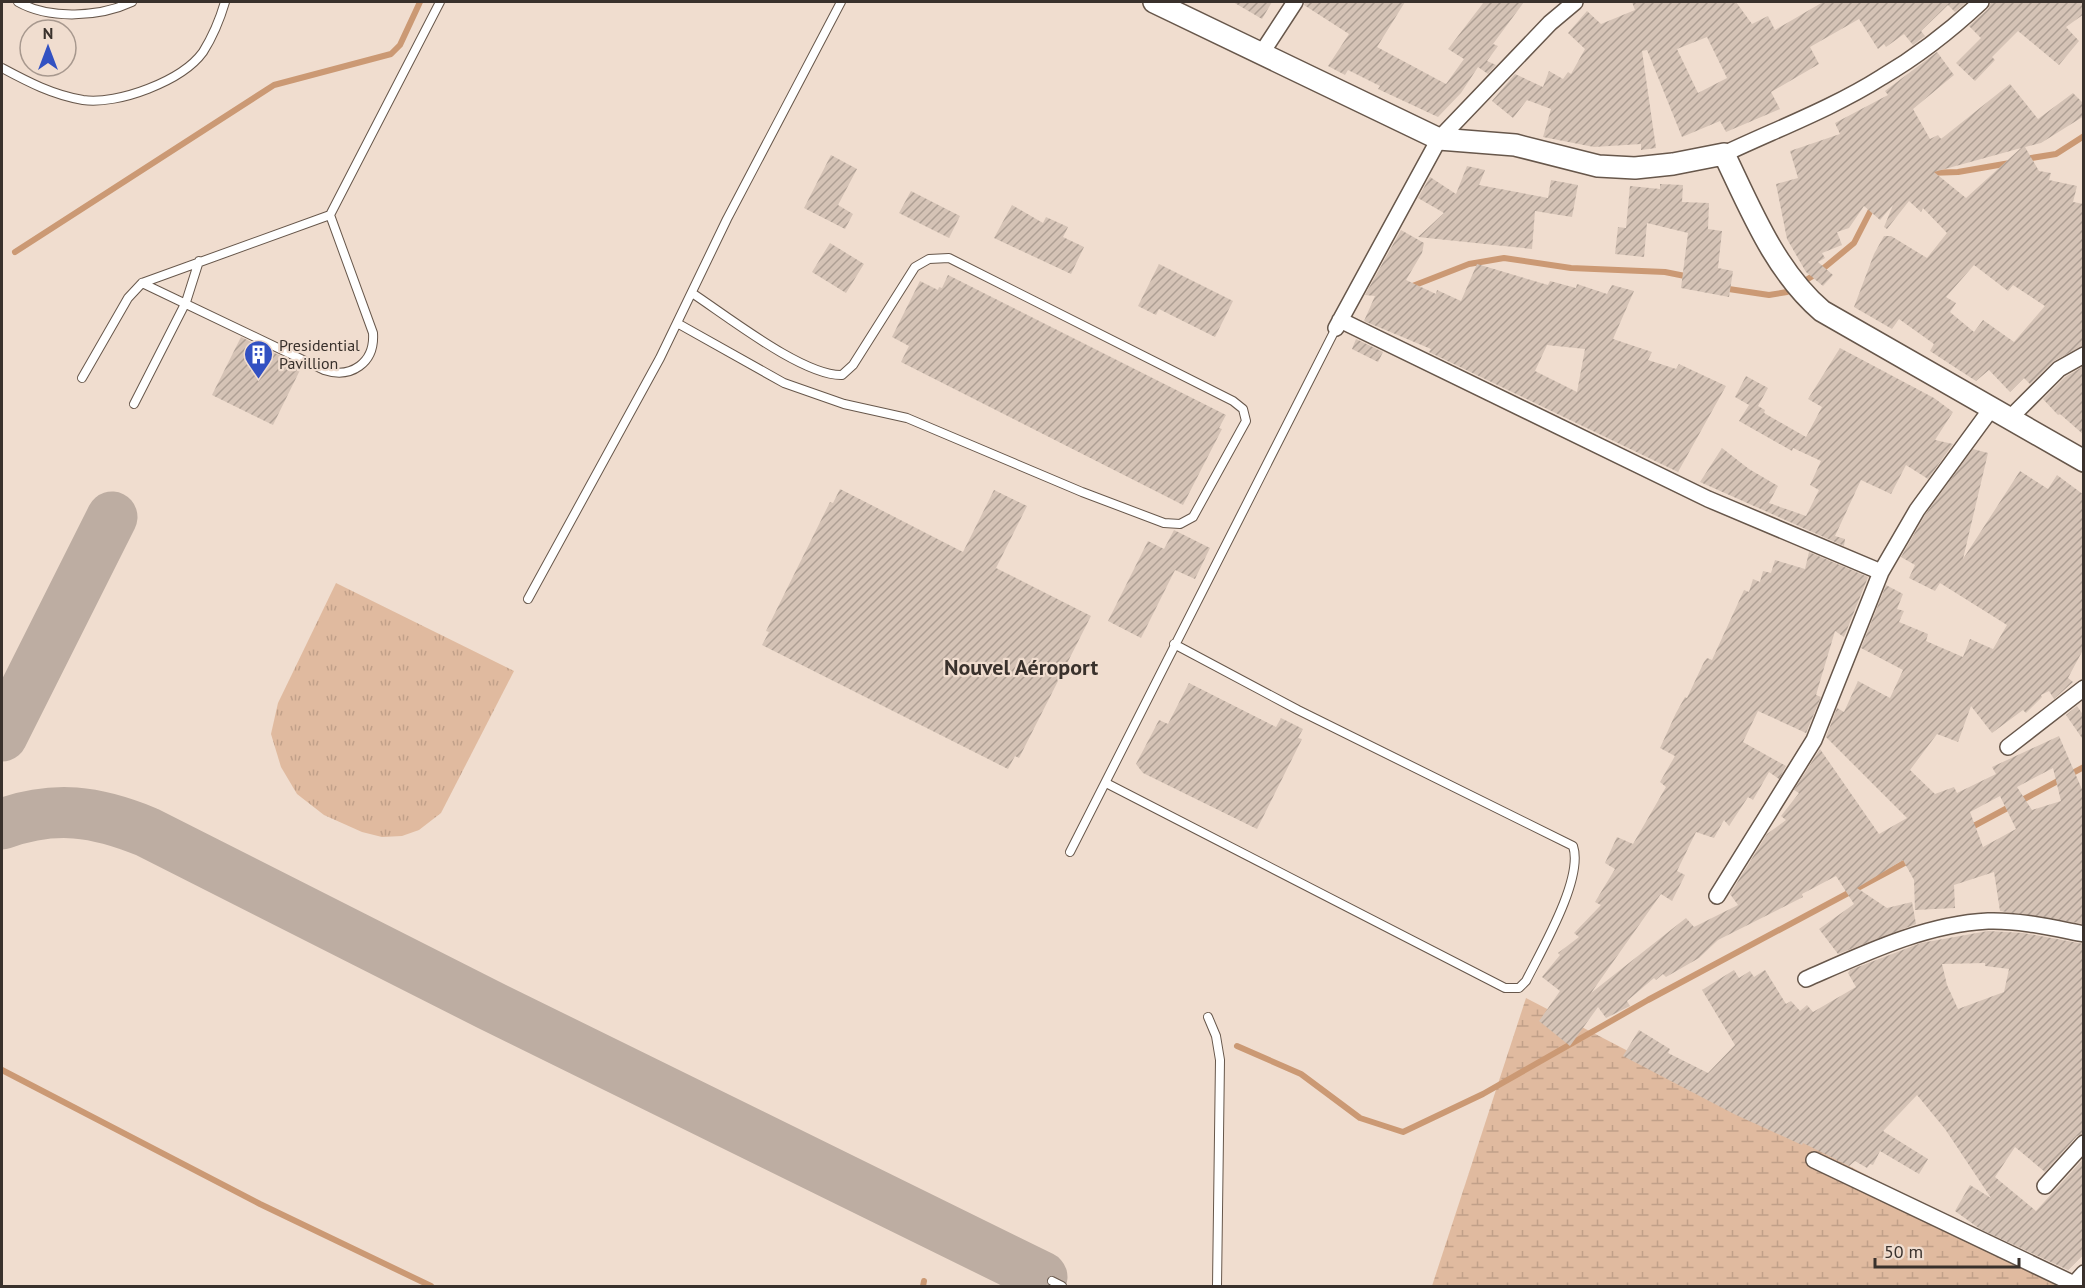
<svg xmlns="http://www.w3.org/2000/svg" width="2085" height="1288" viewBox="0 0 2085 1288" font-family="'PT Sans',sans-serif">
<defs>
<pattern id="grass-tufts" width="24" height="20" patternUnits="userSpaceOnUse" patternTransform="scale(1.5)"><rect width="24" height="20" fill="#e0ba9f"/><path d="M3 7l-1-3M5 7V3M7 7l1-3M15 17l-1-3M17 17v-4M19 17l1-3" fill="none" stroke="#c1a089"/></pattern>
<pattern id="wetland-marsh" width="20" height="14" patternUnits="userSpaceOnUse" patternTransform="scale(1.5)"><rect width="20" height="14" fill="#e0ba9f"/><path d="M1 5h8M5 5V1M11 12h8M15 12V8" fill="none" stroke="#c1a089"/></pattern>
<pattern id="building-hatch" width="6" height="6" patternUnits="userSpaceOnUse" patternTransform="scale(1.5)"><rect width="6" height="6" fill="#d5c3b6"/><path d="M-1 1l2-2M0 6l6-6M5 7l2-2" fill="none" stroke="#ae9f94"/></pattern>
</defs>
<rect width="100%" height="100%" fill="#f0ddcf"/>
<path fill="url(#grass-tufts)" d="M 336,583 L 514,671 L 441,813 L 419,830 L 402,836 L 382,837 L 362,832 L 324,815 L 297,794 L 281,767 L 271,734 L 278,703 Z"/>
<path fill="url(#wetland-marsh)" d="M 1526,998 L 2080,1286 L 1432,1286 Z"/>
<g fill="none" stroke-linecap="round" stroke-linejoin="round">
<path stroke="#cb9974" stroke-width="6" d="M 2025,159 L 2056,154 L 2084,136
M 1928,173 L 1958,172 L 2010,163
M 15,252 L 274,85 L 391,54 L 400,45 L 420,2
M 1410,287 L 1469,264 L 1504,258 L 1571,268 L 1665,272 L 1690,277
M 1722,288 L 1769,295 L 1787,292 L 1819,272 L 1854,243 L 1873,206
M 1970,828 L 2084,767
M 1237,1046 L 1301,1074 L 1360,1118 L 1403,1132 L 1483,1094 L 1648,1000 L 1910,860
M 2,1070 L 260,1204 L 431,1286
M 923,1286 L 924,1281"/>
<path stroke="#bdada2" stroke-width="51" d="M 2,736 L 112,517
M 2,824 C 55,805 96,811 147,832 L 489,1005 L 1042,1277"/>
</g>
<path fill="url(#building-hatch)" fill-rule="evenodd" d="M 1233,2 L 1272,2 L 1262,19 Z
M 1305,2 L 1405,2 L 1377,47 L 1446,84 L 1464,59 L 1448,49 L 1484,2 L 1524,2 L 1493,44 L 1498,46 L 1487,61 L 1496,65 L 1488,74 L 1478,67 L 1461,93 L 1438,117 L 1378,89 L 1380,86 L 1348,70 L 1345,75 L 1328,66 L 1349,34 L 1304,5 Z
M 1632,2 L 1736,2 L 1752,24 L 1768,16 L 1775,30 L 1823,2 L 1967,2 L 1955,12 L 1948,5 L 1921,31 L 1925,36 L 1913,45 L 1904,34 L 1886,47 L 1884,44 L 1878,49 L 1859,19 L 1810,47 L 1819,64 L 1771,92 L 1780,109 L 1726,132 L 1720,121 L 1682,137 L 1647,50 L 1642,51 L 1656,148 L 1641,150 L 1641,144 L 1594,147 L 1543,137 L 1551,109 L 1527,100 L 1513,118 L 1492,101 L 1515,74 L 1543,87 L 1549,71 L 1563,79 L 1568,72 L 1571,74 L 1585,49 L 1568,33 L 1587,11 L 1601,24 L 1635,10 ZM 1707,37 L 1727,78 L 1698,93 L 1677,49 Z
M 1991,2 L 2084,2 L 2084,14 L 2066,27 L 2079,41 L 2059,65 L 2018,31 L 1992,57 L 1995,60 L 1975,81 L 1956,63 L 1981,38 L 1969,26 L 1988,9 Z
M 1937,52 L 1954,75 L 1913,109 L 1930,139 L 1938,135 L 1941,139 L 2010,84 L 2038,119 L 2073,93 L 2084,104 L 2084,116 L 2041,143 L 2025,147 L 2039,171 L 2051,173 L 2049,180 L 2077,186 L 2073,202 L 2084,204 L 2084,345 L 2054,361 L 2030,384 L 2024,378 L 2010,392 L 1989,370 L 1976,381 L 1959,370 L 1930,351 L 1934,344 L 1899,319 L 1892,329 L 1854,307 L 1874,254 L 1884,236 L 1891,236 L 1927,258 L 1947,233 L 1923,208 L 1921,212 L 1909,201 L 1887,229 L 1884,227 L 1893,205 L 1880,220 L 1864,206 L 1849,228 L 1837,232 L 1842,245 L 1822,253 L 1825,258 L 1818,262 L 1833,275 L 1823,286 L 1806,272 L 1787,239 L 1776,184 L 1798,178 L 1790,151 L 1840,134 L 1835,123 L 1888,95 L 1885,91 ZM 2021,148 L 1966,198 L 1934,172 ZM 1974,265 L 2008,291 L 2013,285 L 2045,306 L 2014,342 L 1983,320 L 1974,332 L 1950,312 L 1956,303 L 1946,297 Z
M 831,155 L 857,169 L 838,205 L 853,214 L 845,229 L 804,208 Z
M 1467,166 L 1485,170 L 1479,185 L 1548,198 L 1551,180 L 1578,185 L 1572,217 L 1535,211 L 1532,249 L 1418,237 L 1444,213 L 1418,198 L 1430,177 L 1456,194 Z
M 1660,184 L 1683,185 L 1682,202 L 1709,203 L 1708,229 L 1722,231 L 1718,268 L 1733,271 L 1729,297 L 1681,288 L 1688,233 L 1647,223 L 1644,257 L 1615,254 L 1618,227 L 1626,228 L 1630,186 L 1660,189 Z
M 911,191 L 960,216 L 949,238 L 899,213 Z
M 1012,205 L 1043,223 L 1046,217 L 1068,227 L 1063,237 L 1084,247 L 1071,274 L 994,238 Z
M 1401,230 L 1424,243 L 1422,253 L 1406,280 L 1436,294 L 1437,290 L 1461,301 L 1477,264 L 1548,285 L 1550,281 L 1576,288 L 1577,284 L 1607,294 L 1612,285 L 1634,291 L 1613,339 L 1652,352 L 1648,360 L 1676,369 L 1679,364 L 1726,386 L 1678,472 L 1429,352 L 1431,349 L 1364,321 L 1375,296 L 1365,295 ZM 1547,345 L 1585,349 L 1577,392 L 1535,371 Z
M 830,243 L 864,264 L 846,293 L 812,272 Z
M 1159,264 L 1233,301 L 1215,337 L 1159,309 L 1156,315 L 1138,306 Z
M 948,275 L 1226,415 L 1219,428 L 1222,429 L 1183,505 L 901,362 L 909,346 L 892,337 L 920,281 L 938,290 L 939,287 L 942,288 Z
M 241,337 L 302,366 L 273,425 L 212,395 Z
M 1356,339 L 1383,352 L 1378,362 L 1352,349 Z
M 1840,348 L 1934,398 L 1953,412 L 1935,440 L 1953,444 L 1928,479 L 1906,465 L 1891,494 L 1861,480 L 1835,536 L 1845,539 L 1844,546 L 1700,482 L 1722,448 L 1749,469 L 1778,486 L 1769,503 L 1806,516 L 1819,490 L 1810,485 L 1821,461 L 1793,448 L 1792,451 L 1739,421 L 1749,405 L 1735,397 L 1746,376 L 1768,388 L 1758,406 L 1765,410 L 1764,413 L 1806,437 L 1822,407 L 1808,399 Z
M 2084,366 L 2084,435 L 2060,414 L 2058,415 L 2043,399 L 2065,377 Z
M 1973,449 L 1988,453 L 1963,559 L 2020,471 L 2048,489 L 2057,475 L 2084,495 L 2084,648 L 2068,678 L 2073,682 L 2054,699 L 2049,691 L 2041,695 L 2042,697 L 2026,713 L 2023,710 L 1992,733 L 1971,706 L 1958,742 L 1937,734 L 1910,770 L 1935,794 L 1954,787 L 1957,793 L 1996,774 L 1992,767 L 2059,736 L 2084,794 L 2084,924 L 2000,911 L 1994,872 L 1954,885 L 1955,908 L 1915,910 L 1914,880 L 1903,860 L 1857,888 L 1887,908 L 1912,902 L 1916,924 L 1838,954 L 1819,929 L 1854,904 L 1836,876 L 1802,894 L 1803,897 L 1718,940 L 1699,958 L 1666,977 L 1663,974 L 1656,980 L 1654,978 L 1627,1001 L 1630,1006 L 1606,1018 L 1598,1007 L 1570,1046 L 1539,1021 L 1560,991 L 1542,977 L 1560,955 L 1558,953 L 1579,937 L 1574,933 L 1601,905 L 1595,902 L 1615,869 L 1605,863 L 1617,837 L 1633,844 L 1666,787 L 1660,782 L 1675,756 L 1660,748 L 1676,713 L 1685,697 L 1687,698 L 1704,662 L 1707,658 L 1712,660 L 1744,590 L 1749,592 L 1753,579 L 1760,582 L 1763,571 L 1771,573 L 1775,560 L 1805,569 L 1809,552 L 1868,577 L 1844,637 L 1835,631 L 1816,695 L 1821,697 L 1806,733 L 1758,711 L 1743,742 L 1786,766 L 1779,779 L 1769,772 L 1753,800 L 1748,797 L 1729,826 L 1724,820 L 1714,838 L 1696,832 L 1677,871 L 1685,875 L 1672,901 L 1661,894 L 1591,993 L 1686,918 L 1694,927 L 1738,905 L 1730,894 L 1767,834 L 1786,820 L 1781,816 L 1799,793 L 1794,790 L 1820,749 L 1879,834 L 1907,818 L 1826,737 L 1837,708 L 1844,712 L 1858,681 L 1890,698 L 1903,670 L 1861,648 L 1886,585 L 1903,594 L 1897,609 L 1904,611 L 1899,622 L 1928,634 L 1926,641 L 1963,657 L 1970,639 L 1993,649 L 2007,625 L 1940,583 L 1935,591 L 1909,578 L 1915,565 L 1901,557 L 1925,515 ZM 2053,768 L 2061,801 L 2032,810 L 2017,787 ZM 2000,796 L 2016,829 L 1983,847 L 1970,812 Z
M 840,489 L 963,552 L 994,490 L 1027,506 L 996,568 L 1091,616 L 1019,758 L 1015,756 L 1008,769 L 762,645 L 769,632 L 766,631 L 830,502 L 833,503 Z
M 1174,530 L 1210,548 L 1195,579 L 1175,570 L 1141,638 L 1108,621 L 1148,541 L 1164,549 Z
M 1189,683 L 1276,727 L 1281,718 L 1303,729 L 1298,738 L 1302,739 L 1257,829 L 1143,773 L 1136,764 L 1159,720 L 1168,724 Z
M 2077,706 L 2084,716 L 2084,741 L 2066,715 Z
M 1988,931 L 2023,933 L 2084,944 L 2084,1134 L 2077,1136 L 2045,1172 L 2015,1147 L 1995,1177 L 2036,1211 L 2084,1158 L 2084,1254 L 2068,1270 L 1980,1229 L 1955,1211 L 1970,1185 L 1991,1198 L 1945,1129 L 1917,1095 L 1883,1131 L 1928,1159 L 1919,1174 L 1880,1151 L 1873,1165 L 1870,1164 L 1867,1168 L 1855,1161 L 1849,1166 L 1803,1143 L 1802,1145 L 1734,1114 L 1623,1056 L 1639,1030 L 1670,1049 L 1668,1053 L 1708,1073 L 1735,1045 L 1702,990 L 1734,970 L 1739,978 L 1750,971 L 1754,977 L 1765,970 L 1786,1004 L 1791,1001 L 1800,1011 L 1807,1005 L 1813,1012 L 1856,987 L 1848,973 L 1850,970 L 1921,943 ZM 1985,963 L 1985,966 L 2009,969 L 2004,992 L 1958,1009 L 1947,985 L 1942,964 Z"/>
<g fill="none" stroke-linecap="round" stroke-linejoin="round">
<defs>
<path id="lane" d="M 18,2 C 50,20 100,17 132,2
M 2,68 C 28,82 53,95 83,100 C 118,105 182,81 203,52 C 213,36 220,19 225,2
M 142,283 L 324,370 C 351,379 375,363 373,333 L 330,215
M 677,323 L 784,383 L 844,404 L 907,418 L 1082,492 L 1164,523 L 1180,524 L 1193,517 L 1246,421 L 1243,409 L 1233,401 L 949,258 L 929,259 L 915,267 L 853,365 L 842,375 C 803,376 727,316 692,293
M 82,378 L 128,298 L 142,283 L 330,215 L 440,2
M 134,404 L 186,302 L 199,261
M 528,599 L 660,358 L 727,219 L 841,2
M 1106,783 L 1505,988 L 1519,988 L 1526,981 C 1541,951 1584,878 1573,846 L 1298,710 L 1174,644
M 1070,852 L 1336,328
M 1208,1017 L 1216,1036 L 1220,1060 L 1217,1286
M 1052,1281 L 1062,1286"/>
<path id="street" d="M 1261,54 L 1295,2
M 1724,154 C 1777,129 1833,108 1882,77 C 1918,56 1951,30 1981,2
M 1340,320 L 1708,499 L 1881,572
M 1336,328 L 1439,139 L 1550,23 L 1575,2
M 2009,419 L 2059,369 L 2084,355
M 2008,747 L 2084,688
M 1717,896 L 1814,740 L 1881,572 L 1917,510 L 1991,409
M 1806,979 C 1863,954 1925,924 1988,921 C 2020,920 2053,928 2084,934
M 1814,1160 L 2074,1284 L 2084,1273
M 2045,1186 L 2084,1143"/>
<path id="secondary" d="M 1154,2 L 1439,139 L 1515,145 L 1598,166 L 1635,168 L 1673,164 L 1724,154 C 1750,208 1775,271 1822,311 L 2084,461"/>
</defs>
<use href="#lane" stroke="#67574b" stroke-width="10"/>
<use href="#street" stroke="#67574b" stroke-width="18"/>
<use href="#secondary" stroke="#67574b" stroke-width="24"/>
<use href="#lane" stroke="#fff" stroke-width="8"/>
<use href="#street" stroke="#fff" stroke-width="15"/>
<use href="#secondary" stroke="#fff" stroke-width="21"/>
</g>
<defs>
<symbol id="building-pin" viewBox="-11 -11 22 30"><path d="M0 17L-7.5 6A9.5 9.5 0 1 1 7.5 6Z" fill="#3251c2" stroke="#f0ddcf"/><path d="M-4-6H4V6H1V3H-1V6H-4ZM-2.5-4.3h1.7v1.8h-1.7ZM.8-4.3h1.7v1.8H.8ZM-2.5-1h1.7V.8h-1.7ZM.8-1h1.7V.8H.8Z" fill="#fff"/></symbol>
</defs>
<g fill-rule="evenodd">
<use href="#building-pin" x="242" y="338" width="33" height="45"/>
</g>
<g text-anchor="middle" stroke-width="4.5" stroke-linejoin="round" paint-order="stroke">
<g font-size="16" fill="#39312c" stroke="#f0ddcf" text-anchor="start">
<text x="279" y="351">Presidential<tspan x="279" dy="18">Pavillion</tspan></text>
</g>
<g font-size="22" font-weight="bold" fill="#39312c" stroke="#f0ddcf">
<text x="1021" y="675">Nouvel Aéroport</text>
</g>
</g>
<rect width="2085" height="1288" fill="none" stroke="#39312c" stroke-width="6"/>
<g transform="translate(48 48)"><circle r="28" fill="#f0ddcf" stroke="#a7988e" stroke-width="1.5"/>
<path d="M0-4.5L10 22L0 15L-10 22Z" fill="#3251c2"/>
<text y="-9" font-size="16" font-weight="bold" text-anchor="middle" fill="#39312c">N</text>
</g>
<path d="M1875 1258v9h144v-9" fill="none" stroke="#39312c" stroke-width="3"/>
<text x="1884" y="1258" font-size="18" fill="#39312c" stroke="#f0ddcf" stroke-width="4.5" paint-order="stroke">50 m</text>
</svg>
